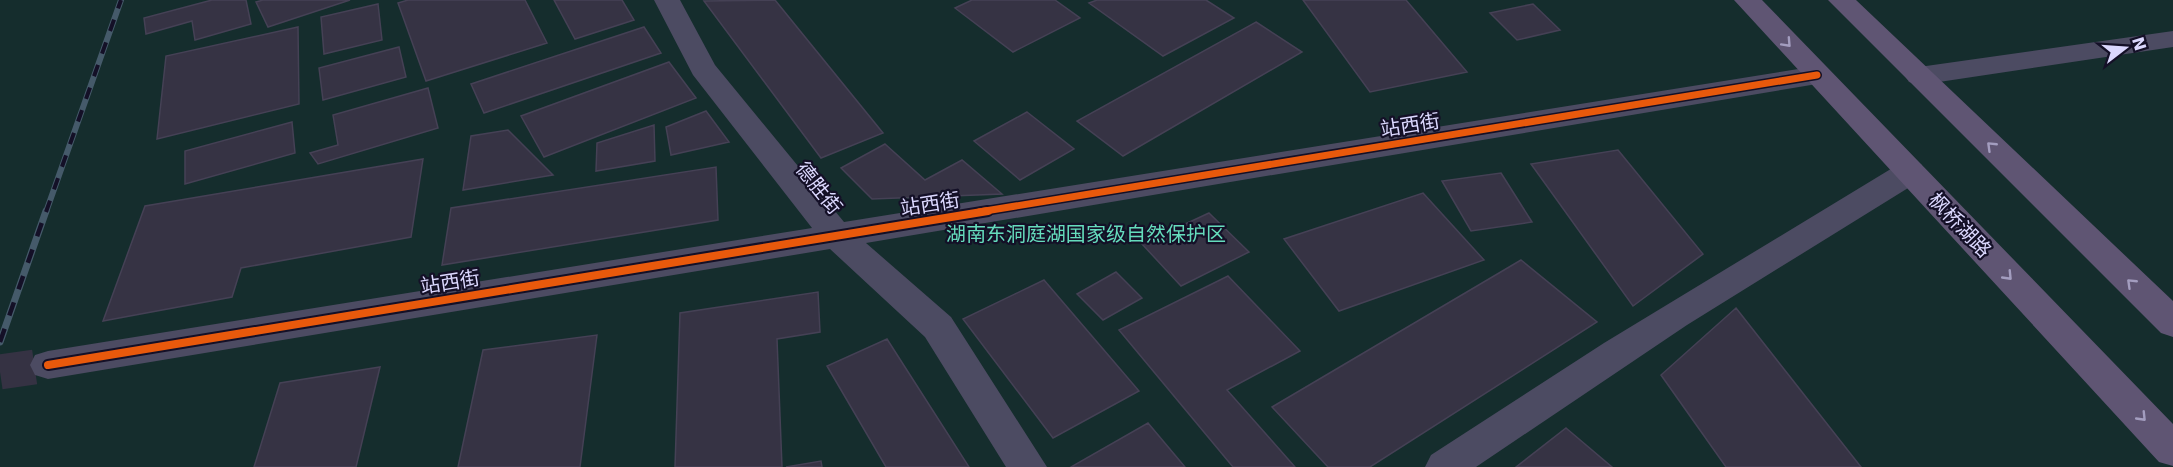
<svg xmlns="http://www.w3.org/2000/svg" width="2173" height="467" viewBox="0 0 2173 467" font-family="'DejaVu Sans','Noto Sans SC',sans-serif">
<rect width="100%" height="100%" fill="#181522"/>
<path fill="#152d2d" d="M 0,0 L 2173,0 L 2173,467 L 0,467 Z"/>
<path fill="#363344" stroke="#454155" stroke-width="1.5" d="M 212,0 L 246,0 L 251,24 L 195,40 L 192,21 L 146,34 L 144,18 Z
M 263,0 L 350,0 L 268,27 L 256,2 Z
M 408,0 L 525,0 L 547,43 L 426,81 L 398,3 Z
M 554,0 L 622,0 L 634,20 L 575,39 Z
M 775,0 L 883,133 L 821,158 L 704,1 Z
M 972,0 L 1055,0 L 1080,18 L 1013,52 L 955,8 Z
M 1097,0 L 1206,0 L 1234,18 L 1163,56 L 1089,3 Z
M 1303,0 L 1406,0 L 1467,72 L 1370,92 Z
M 378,4 L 382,40 L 324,54 L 321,17 Z
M 1533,4 L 1560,30 L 1517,40 L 1490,13 Z
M 1256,22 L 1302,52 L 1123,156 L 1077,121 Z
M 298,27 L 299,104 L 157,139 L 166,56 Z
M 644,27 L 661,53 L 484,113 L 471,84 Z
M 399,47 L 406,77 L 323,100 L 319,68 Z
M 669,62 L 696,98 L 544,157 L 521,116 Z
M 428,88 L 438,128 L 318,164 L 310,153 L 338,145 L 333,115 Z
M 706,111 L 729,142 L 671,155 L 666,127 Z
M 1027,112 L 1074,149 L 1020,180 L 974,141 Z
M 292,122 L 295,153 L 185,184 L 185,151 Z
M 654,125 L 655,161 L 596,171 L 597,143 Z
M 508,130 L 553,175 L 463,190 L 471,136 Z
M 885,144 L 925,180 L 962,160 L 1002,194 L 872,199 L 841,168 Z
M 1618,150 L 1703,254 L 1633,306 L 1531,164 Z
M 423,159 L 411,237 L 241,268 L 232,297 L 103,321 L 145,206 Z
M 716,167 L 718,220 L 442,265 L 451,208 Z
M 1501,173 L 1532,222 L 1471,231 L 1442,181 Z
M 1423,193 L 1484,260 L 1339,311 L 1284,239 Z
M 1209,213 L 1249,252 L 1181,286 L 1142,244 Z
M 1521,260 L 1597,322 L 1370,467 L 1328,467 L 1272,407 Z
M 1116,272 L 1142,298 L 1103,320 L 1077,294 Z
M 1228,276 L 1300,351 L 1227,390 L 1295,467 L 1233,467 L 1119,330 Z
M 1044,280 L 1139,391 L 1053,438 L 963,319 Z
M 818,292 L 820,332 L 777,339 L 782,467 L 675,467 L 680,313 Z
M 1736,308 L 1861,467 L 1726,467 L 1661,375 Z
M 597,335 L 580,467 L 458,467 L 483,350 Z
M 887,339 L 969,467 L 886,467 L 827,366 Z
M 380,367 L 356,467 L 254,467 L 280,383 Z
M 1148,423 L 1185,467 L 1071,467 Z
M 1566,428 L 1612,467 L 1516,467 Z
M 821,461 L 822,467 L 786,467 Z"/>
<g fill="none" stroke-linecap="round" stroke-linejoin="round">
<path stroke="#353243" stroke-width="35" stroke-dasharray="35 18" stroke-linecap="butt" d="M 0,372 L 48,365"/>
<path fill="#4c4b62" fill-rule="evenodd" d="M 654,0 L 680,0 L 715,65 L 844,222 L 1817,66 L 1827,69 L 1831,75 L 1827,81 L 1817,84 L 866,243 L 951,317 L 1047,467 L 1006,467 L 925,337 L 830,249 L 48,379 L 35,375 L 30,365 L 35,355 L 48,351 L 812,228 L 693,75 Z
M 2173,31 L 2173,47 L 1919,85 L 1909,82 L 1905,76 L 1909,70 L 1919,67 Z
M 1910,161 L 1921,164 L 1926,172 L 1921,180 L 1687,325 L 1476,467 L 1425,467 L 1431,455 L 1604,343 L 1899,164 Z"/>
<path fill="#5f5573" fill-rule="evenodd" d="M 1734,0 L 1762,0 L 2173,424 L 2173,466 L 2159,462 Z
M 1828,0 L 1856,0 L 2173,301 L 2173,337 L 2161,333 Z"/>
<defs>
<path id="rail-far1" d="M 46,212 L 121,0"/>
<path id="rail" d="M 0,342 L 46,211"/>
</defs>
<use href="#rail-far1" stroke="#455a6a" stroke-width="6"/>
<use href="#rail" stroke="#455a6a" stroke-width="7"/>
<use href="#rail-far1" stroke="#141027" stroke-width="4" stroke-dasharray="12" stroke-linecap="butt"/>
<use href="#rail" stroke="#141027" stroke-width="4.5" stroke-dasharray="14" stroke-linecap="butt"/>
<defs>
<path id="cycleway-far1" d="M 979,212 L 1817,75"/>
<path id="cycleway" d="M 48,365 L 988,211"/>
</defs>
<use href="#cycleway-far1" stroke="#141027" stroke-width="10"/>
<use href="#cycleway" stroke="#141027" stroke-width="12"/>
<use href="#cycleway-far1" stroke="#e8590c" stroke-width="7"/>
<use href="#cycleway" stroke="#e8590c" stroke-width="8"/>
</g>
<defs><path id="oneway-chevron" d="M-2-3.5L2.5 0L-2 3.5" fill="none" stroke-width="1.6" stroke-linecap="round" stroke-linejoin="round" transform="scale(1.5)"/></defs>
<g stroke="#a39dbf">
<use href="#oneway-chevron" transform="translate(1787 43) rotate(47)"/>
<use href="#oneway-chevron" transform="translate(1991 146) rotate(-136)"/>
<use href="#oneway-chevron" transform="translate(2008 276) rotate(46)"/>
<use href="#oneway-chevron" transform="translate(2131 283) rotate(-136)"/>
<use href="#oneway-chevron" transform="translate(2142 417) rotate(46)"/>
</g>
<g text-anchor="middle" stroke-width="4.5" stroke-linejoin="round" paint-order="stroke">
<g font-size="20" fill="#dbd8fe" stroke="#141027">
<text transform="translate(1410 125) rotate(-9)" y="7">站西街</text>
<text transform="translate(819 188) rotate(51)" y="7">德胜街</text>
<text transform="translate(930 204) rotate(-9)" y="7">站西街</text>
<text transform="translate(1960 225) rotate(46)" y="7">枫桥湖路</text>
<text transform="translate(450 282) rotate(-9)" y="7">站西街</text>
</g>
<g font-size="20" fill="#65dcbc" stroke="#141027">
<text x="1086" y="241">湖南东洞庭湖国家级自然保护区</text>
</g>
</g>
<g transform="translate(2125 48) rotate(73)" stroke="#141027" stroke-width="4.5" paint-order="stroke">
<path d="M0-4.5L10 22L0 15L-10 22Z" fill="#dbd8fe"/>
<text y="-9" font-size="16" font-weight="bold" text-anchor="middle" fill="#dbd8fe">N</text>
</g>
</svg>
